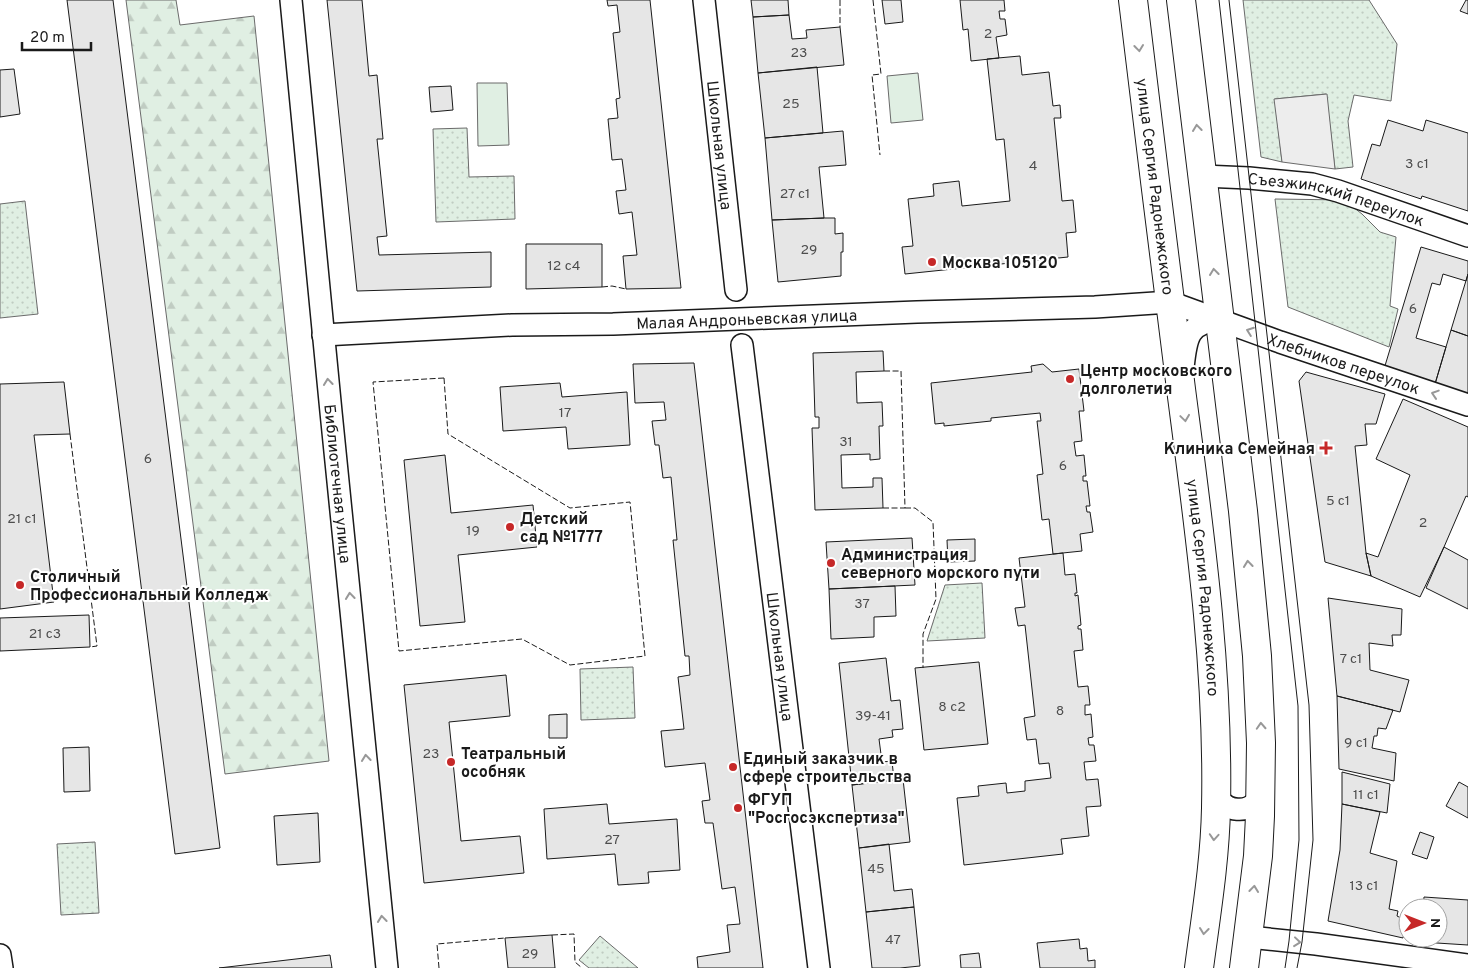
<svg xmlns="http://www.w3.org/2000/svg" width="1468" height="968" viewBox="0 0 1468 968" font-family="Overpass,sans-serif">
<defs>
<pattern id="green-dots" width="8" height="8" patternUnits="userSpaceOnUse" patternTransform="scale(1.25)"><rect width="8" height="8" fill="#e0efe3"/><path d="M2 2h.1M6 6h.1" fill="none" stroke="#c0ccc2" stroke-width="1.8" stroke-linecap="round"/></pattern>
<pattern id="forest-firs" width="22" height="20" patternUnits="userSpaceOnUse" patternTransform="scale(1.25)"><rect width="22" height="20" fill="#e0efe3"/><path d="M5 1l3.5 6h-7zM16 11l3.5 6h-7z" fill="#c0ccc2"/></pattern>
</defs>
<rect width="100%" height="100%" fill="#fff"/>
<path fill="url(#green-dots)" stroke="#6a6a6a" d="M 1243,0 L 1369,0 L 1397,44 L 1391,101 L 1354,95 L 1348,121 L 1353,167 L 1335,169 L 1326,94 L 1275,99 L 1282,162 L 1261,157 Z
M 467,128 L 469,177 L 514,176 L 515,219 L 436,222 L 433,129 Z
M 1275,199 L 1344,200 L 1362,214 L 1380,232 L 1396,237 L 1390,306 L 1398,309 L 1389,347 L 1288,307 Z
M 25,201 L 38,314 L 0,318 L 0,204 Z
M 982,583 L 985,638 L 927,641 L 945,585 Z
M 633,667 L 635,718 L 581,720 L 580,669 Z
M 95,842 L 99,913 L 61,915 L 57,844 Z
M 600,936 L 638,968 L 589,968 L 579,960 Z"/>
<path fill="url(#forest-firs)" stroke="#6a6a6a" d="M 126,0 L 176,0 L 180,25 L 254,16 L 329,761 L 225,774 Z"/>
<path fill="#e0efe3" stroke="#6a6a6a" d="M 918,73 L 923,120 L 891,123 L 887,76 Z
M 477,83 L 507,83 L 509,145 L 478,146 Z"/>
<path fill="#ededed" stroke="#6a6a6a" d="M 1327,94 L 1335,169 L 1282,162 L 1274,99 Z"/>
<path fill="#e6e6e6" stroke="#1a1a1a" d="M 67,0 L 113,0 L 220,848 L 175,854 Z
M 327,0 L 362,0 L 369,76 L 377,75 L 383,139 L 377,139 L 387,236 L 377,237 L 379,255 L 491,252 L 491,287 L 357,291 Z
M 607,0 L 650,0 L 681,288 L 626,289 L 623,256 L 637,255 L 632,212 L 619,214 L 616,191 L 626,190 L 622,159 L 612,160 L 608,119 L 618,118 L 616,99 L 620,98 L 613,33 L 620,32 L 617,5 L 608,6 Z
M 751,0 L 788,0 L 789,15 L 753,17 Z
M 882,0 L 901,0 L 903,22 L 885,24 Z
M 960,0 L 1004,0 L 1005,11 L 999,11 L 1000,19 L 1005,19 L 1007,35 L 996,37 L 999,58 L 971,61 L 968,29 L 963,30 Z
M 1466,0 L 1468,0 L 1468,14 L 1460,11 Z
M 789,15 L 792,39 L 807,38 L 806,30 L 840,27 L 844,65 L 758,73 L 753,17 Z
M 1020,56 L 1022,75 L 1049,72 L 1053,106 L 1060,105 L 1061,118 L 1054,118 L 1062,201 L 1073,200 L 1076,232 L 1066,233 L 1068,257 L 905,274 L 902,247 L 913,246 L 908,199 L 934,196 L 933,184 L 959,181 L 962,206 L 1010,201 L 1004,139 L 996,140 L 987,59 Z
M 817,67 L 823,133 L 765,138 L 758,73 Z
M 14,69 L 20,114 L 0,117 L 0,70 Z
M 451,86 L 453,110 L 431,112 L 429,87 Z
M 1388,120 L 1423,131 L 1426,120 L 1468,133 L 1468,211 L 1422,196 L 1421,199 L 1361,179 L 1372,144 L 1380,146 Z
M 843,131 L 846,165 L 819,167 L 824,218 L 772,220 L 765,138 Z
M 824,218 L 835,218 L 835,234 L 843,233 L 843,252 L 841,252 L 841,276 L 778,282 L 772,220 Z
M 526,244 L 602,244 L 602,287 L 526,289 Z
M 1421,247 L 1468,261 L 1468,274 L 1466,281 L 1443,274 L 1440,285 L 1432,283 L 1416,338 L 1446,347 L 1435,384 L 1384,369 Z
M 1468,274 L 1468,336 L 1451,330 Z
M 1451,330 L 1468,336 L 1468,394 L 1435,384 Z
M 883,351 L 884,371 L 856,372 L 857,403 L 882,402 L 883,426 L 879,426 L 880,459 L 870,460 L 870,454 L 841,455 L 842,488 L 873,487 L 873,478 L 882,478 L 883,508 L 815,510 L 812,428 L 819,428 L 819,417 L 815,417 L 813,353 Z
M 694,363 L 728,662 L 763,968 L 698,968 L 697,957 L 730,952 L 727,925 L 740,924 L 735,887 L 722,889 L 713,823 L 705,823 L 702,801 L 710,800 L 705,763 L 665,767 L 661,731 L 684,729 L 678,677 L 690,675 L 689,656 L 685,656 L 673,540 L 677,540 L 671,477 L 663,478 L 659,445 L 655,445 L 652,421 L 666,420 L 664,402 L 635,403 L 633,364 Z
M 1043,364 L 1052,372 L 1079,369 L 1084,411 L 1079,411 L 1082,441 L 1074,442 L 1076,456 L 1084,455 L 1086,476 L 1083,476 L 1083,481 L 1087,481 L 1090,506 L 1086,506 L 1087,512 L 1090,512 L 1093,532 L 1080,534 L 1082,551 L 1053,554 L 1049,519 L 1042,520 L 1037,475 L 1043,474 L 1037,421 L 1041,421 L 1040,413 L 991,418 L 991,421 L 944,426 L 944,423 L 935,424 L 931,383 L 1032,372 L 1031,366 Z
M 1306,372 L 1385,394 L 1376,424 L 1365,424 L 1367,445 L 1355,446 L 1366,553 L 1371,576 L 1325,562 L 1299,381 Z
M 64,382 L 70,434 L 34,435 L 54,602 L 0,609 L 0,384 Z
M 560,383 L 562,397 L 627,392 L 630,445 L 568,449 L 566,427 L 503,431 L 500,387 Z
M 1403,399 L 1468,427 L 1468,497 L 1466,496 L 1444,547 L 1420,597 L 1371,576 L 1366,553 L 1378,557 L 1410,475 L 1376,459 Z
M 445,455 L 451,513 L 533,505 L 537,547 L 458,555 L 465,622 L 420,626 L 404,460 Z
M 912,538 L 915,585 L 829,589 L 826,542 Z
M 975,539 L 975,561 L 948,562 L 947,540 Z
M 1444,547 L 1468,560 L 1468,609 L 1426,588 Z
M 1063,553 L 1065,575 L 1075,574 L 1077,593 L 1075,593 L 1075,596 L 1078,595 L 1081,625 L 1078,626 L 1078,629 L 1081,629 L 1083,650 L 1074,651 L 1078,687 L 1088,686 L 1090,705 L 1085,705 L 1085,715 L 1091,714 L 1093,737 L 1088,738 L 1089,745 L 1094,745 L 1096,761 L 1084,762 L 1086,780 L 1098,779 L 1101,806 L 1086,807 L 1089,836 L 1061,839 L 1063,854 L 964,865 L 957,798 L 979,796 L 978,786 L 1006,783 L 1007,793 L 1025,791 L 1025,781 L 1051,778 L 1049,763 L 1039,764 L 1036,739 L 1027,740 L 1024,718 L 1035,716 L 1025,625 L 1018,626 L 1015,608 L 1025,607 L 1019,558 Z
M 895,586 L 896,616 L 874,617 L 874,637 L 831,639 L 829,589 Z
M 1328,598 L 1402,609 L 1401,635 L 1392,635 L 1393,646 L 1369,643 L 1370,670 L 1409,680 L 1400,712 L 1337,696 Z
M 89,615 L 90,647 L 0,651 L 0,618 Z
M 886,658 L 891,701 L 900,700 L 903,729 L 892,730 L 893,737 L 879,739 L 882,762 L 892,761 L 894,780 L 852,785 L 839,663 Z
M 979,662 L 988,744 L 924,750 L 915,668 Z
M 506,675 L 510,716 L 449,722 L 461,841 L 520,836 L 524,873 L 424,883 L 404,685 Z
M 1337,696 L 1393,710 L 1386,729 L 1378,728 L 1377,736 L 1374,736 L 1372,748 L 1396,753 L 1394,781 L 1339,769 Z
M 567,714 L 567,738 L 549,738 L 549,715 Z
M 89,747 L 90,791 L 64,792 L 63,748 Z
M 1342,772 L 1390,784 L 1387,813 L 1342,804 Z
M 903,779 L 910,842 L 859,848 L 852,785 Z
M 1459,782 L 1468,787 L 1468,818 L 1446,806 Z
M 607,804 L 609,824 L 677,819 L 680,870 L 648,872 L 649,883 L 618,885 L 615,854 L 547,859 L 544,809 Z
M 1342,804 L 1380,812 L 1370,853 L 1397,861 L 1389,909 L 1398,911 L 1397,916 L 1407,921 L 1403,938 L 1328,921 L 1340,850 Z
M 318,813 L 320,862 L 277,865 L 274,816 Z
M 1420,832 L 1434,837 L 1427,859 L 1412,854 Z
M 889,844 L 894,891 L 912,889 L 914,907 L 866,912 L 859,848 Z
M 1424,897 L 1468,900 L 1468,945 L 1421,942 L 1422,938 L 1438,938 L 1438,908 L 1423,908 Z
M 914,907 L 920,966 L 900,968 L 872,968 L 866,912 Z
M 552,935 L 555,968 L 508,968 L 505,938 Z
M 1079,939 L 1080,949 L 1087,948 L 1088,961 L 1095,960 L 1095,968 L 1040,968 L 1037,943 Z
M 979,953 L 981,968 L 961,968 L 960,955 Z
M 330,955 L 332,968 L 219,968 Z"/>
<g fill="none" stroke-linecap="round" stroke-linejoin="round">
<defs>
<g id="street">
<path id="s1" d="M 291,0 C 321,323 355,645 387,968"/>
<path id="s2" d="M 704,0 L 736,290"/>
<path id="s3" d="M 1203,176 L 1249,178 L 1312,184 L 1338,191 L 1468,236"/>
<path id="s4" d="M 323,335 L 512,325 L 613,324 L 917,312 L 1095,307 L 1170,302 L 1280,342 L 1468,405"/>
<path id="s5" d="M 742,345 L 819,968"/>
<path d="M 1183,368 C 1186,340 1187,322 1220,320"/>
<path d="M 1216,789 C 1217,792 1218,797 1220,800 C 1227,811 1247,813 1256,802 C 1260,798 1260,793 1261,787"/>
<path d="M 1249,937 L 1316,944 L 1468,965"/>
<path d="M 0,955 L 2,968"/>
</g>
<g id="secondary">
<path id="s6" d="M 1133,0 C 1149,130 1164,259 1181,389 C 1199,528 1219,667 1216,808 C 1215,861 1206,915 1199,968"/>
<path d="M 1181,0 L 1243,511 L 1257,656 L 1261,743 L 1260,816 L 1258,856 L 1244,968"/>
</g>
</defs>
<use href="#street" stroke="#1a1a1a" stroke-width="24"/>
<use href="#secondary" stroke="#1a1a1a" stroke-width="30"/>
<use href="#street" stroke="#fff" stroke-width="21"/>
<use href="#secondary" stroke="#fff" stroke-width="28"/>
<path stroke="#1a1a1a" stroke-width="1" d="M 1219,0 L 1298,706 L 1299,840 L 1289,941 L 1285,968
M 1229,0 L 1309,705 L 1313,840 L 1302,942 L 1297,968"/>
<path stroke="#1a1a1a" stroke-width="1" stroke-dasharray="6 2.5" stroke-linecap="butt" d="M 840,0 L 840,27
M 873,0 L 881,74 L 872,75 L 880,155
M 602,287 L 612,286 L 626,289
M 444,378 L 448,434 L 570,508 L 630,502 L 645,656 L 570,665 L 522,639 L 399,651 L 373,382 Z
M 70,434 L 97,646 L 90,647
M 883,508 L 905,508 L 901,371 L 884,371
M 905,508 L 915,508 L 933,522 L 936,599 L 923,634 L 923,668
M 552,935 L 574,934 L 575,962 L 582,968
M 439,968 L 437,944 L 505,938"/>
</g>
<defs><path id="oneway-chevron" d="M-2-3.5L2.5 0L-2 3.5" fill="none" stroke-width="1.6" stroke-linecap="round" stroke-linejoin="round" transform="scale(1.25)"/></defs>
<g stroke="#989898">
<use href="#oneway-chevron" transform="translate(1139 48) rotate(83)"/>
<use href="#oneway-chevron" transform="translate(1197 128) rotate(-97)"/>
<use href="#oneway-chevron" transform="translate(1214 272) rotate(-97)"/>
<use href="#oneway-chevron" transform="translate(1250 331) rotate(-160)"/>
<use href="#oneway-chevron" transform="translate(328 382) rotate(-96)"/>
<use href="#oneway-chevron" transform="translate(1435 394) rotate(-162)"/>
<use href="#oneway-chevron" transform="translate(1185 418) rotate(82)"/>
<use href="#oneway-chevron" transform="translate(1248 564) rotate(-96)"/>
<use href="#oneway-chevron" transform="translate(350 596) rotate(-96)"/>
<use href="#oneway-chevron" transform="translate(1261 726) rotate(-93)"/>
<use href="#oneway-chevron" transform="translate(366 758) rotate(-96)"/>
<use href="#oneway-chevron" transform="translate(1214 837) rotate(94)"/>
<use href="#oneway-chevron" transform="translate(1254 889) rotate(-84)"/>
<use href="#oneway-chevron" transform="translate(382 919) rotate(-96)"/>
<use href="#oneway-chevron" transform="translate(1204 931) rotate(97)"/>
<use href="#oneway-chevron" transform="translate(1297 942) rotate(6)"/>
</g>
<g fill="#c62828" stroke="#fff" stroke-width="2">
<circle cx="932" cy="262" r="5"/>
<circle cx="1070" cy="379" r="5"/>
<path d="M1323.5 440.5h5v5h5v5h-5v5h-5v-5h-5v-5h5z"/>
<circle cx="510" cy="527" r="5"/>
<circle cx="831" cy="563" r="5"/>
<circle cx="20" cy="585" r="5"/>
<circle cx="451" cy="762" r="5"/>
<circle cx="733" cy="767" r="5"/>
<circle cx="738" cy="808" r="5"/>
</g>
<g text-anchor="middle" stroke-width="4" stroke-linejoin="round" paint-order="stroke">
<g font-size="14" fill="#4d4d4d">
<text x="988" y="38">2</text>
<text x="799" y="57">23</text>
<text x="791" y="108">25</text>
<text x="1417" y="168">3 с1</text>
<text x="1033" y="170">4</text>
<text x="795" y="198">27 с1</text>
<text x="809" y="254">29</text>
<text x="564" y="270">12 с4</text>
<text x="1413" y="313">6</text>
<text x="565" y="417">17</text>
<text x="846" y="446">31</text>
<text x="148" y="463">6</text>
<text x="1063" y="470">6</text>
<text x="1338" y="505">5 с1</text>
<text x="22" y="523">21 с1</text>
<text x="1423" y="527">2</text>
<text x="473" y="535">19</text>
<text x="862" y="608">37</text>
<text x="45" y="638">21 с3</text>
<text x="1351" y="663">7 с1</text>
<text x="952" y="711">8 с2</text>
<text x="1060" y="715">8</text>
<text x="873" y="720">39-41</text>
<text x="1356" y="747">9 с1</text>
<text x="431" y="758">23</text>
<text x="1366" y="799">11 с1</text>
<text x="612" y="844">27</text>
<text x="876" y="873">45</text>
<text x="1364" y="890">13 с1</text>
<text x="893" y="944">47</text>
<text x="530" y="958">29</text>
</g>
<g font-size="16" fill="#1a1a1a" stroke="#fff">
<text dy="6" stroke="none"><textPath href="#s2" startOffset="146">Школьная улица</textPath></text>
<text dy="6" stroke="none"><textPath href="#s6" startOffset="188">улица Сергия Радонежского</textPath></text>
<text dy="6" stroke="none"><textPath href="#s3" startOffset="136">Съезжинский переулок</textPath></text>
<text dy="6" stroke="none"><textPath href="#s4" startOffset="424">Малая Андроньевская улица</textPath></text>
<text dy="6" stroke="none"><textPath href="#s4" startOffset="1032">Хлебников переулок</textPath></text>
<text dy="6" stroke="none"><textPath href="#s1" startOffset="486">Библиотечная улица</textPath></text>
<text dy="6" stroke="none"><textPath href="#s6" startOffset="592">улица Сергия Радонежского</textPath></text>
<text dy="6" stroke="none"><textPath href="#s5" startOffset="314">Школьная улица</textPath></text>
</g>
<g font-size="16" font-weight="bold" fill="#1a1a1a" stroke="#fff" text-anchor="start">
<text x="942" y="268">Москва 105120</text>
<text x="1080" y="376">Центр московского<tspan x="1080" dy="18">долголетия</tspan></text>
<text x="1315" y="454" text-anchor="end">Клиника Семейная</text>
<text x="520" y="524">Детский<tspan x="520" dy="18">сад №1777</tspan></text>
<text x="841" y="560">Администрация<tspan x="841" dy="18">северного морского пути</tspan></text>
<text x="30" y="582">Столичный<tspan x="30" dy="18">Профессиональный Колледж</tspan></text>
<text x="461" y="759">Театральный<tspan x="461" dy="18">особняк</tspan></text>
<text x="743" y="764">Единый заказчик в<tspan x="743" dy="18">сфере строительства</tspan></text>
<text x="748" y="805">ФГУП<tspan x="748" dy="18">"Росгосэкспертиза"</tspan></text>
</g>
</g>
<g transform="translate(1423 923) rotate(90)"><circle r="24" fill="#ffffff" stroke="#a3a3a3"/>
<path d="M0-4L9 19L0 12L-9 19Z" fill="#c62828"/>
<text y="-8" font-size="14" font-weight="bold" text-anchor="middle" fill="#1a1a1a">N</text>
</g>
<path d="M22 42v8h69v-8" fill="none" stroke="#1a1a1a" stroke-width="2.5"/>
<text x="30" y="42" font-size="15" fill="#1a1a1a" stroke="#ffffff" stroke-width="4" paint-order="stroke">20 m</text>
</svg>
